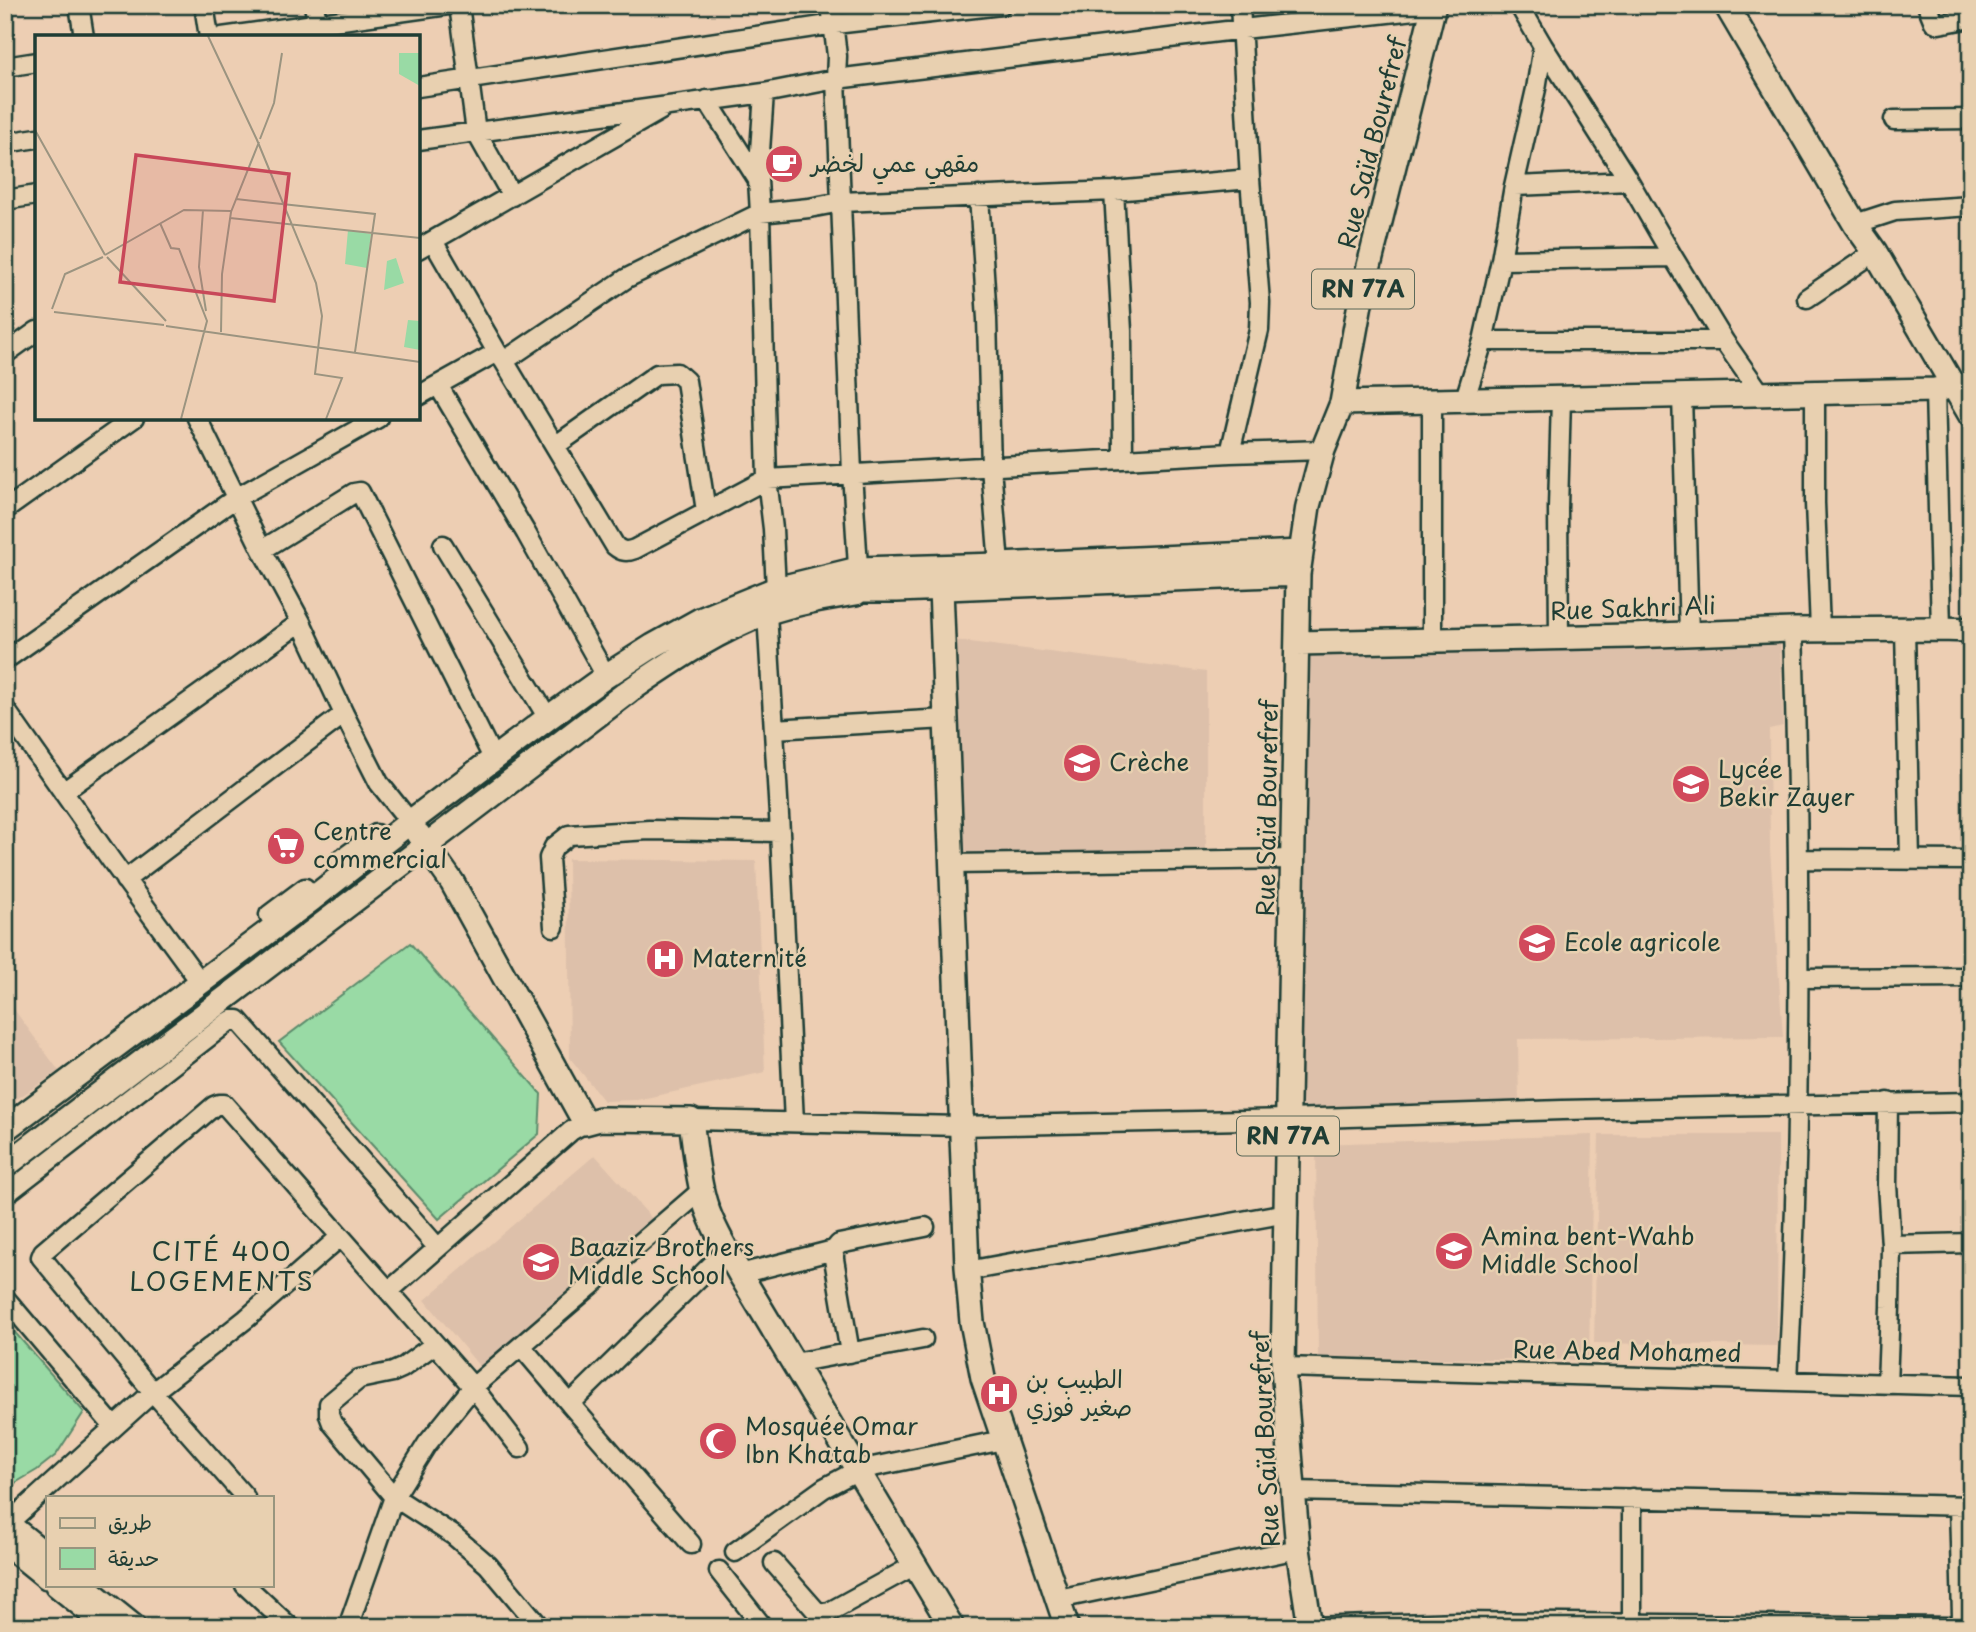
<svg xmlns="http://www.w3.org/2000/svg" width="1976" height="1632" viewBox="0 0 1976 1632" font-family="'Playpen Sans','Playpen Sans Arabic',sans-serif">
<rect width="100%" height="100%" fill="#edceb3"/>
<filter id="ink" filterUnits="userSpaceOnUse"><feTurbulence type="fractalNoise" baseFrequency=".0143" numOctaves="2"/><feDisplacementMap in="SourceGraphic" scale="14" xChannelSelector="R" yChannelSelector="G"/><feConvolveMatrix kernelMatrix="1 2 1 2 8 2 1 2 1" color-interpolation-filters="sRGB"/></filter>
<g filter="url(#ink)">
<path fill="#ddc0aa" d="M 1780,639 L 1783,726 L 1769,729 L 1770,850 L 1783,1037 L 1518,1039 L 1519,1104 L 1293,1107 L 1304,652 Z
M 954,640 L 1206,672 L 1206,853 L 961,858 Z
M 568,859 L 756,861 L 765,1072 L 637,1100 L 604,1101 L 570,1058 Z
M 5,997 L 59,1071 L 5,1107 Z
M 1593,1135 L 1589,1360 L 1318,1357 L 1316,1144 Z
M 1599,1135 L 1778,1135 L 1777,1346 L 1594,1343 Z
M 595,1155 L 656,1223 L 484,1372 L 425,1300 Z"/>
<path fill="#99daa5" stroke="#5c8c6c" stroke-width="2" d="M 410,943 L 541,1094 L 539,1134 L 439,1219 L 279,1042 Z
M 5,1321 L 84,1412 L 56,1455 L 37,1470 L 5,1489 Z"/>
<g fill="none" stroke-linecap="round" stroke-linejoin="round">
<defs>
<path id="minor" d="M 79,5 L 84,37
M 204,5 L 209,37
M 314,5 L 317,23
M 459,5 L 476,132 L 512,196
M 831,5 L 837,56 L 836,79 L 852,473 L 859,582
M 1519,5 L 1543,46 L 1629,181 L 1673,257 L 1724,341 L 1761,394
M 1927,5 L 1934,22 L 1939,24 L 1961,20 L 1965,14 L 1966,5
M 222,37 L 448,5
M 5,67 L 37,62
M 418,87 L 835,24 L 1001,5
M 764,93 L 758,180 L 760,213 L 767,479 L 773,529 L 776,589
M 707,100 L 758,180
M 1894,120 L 1971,119
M 418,140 L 764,93 L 836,79 L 1243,29 L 1433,8
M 5,143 L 37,138
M 1514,186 L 1629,181
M 1114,191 L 1122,331 L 1123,458
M 979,196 L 987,319 L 991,467 L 999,565
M 5,200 L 37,195
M 1855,224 L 1895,211 L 1971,206
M 433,241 L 497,352
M 418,249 L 661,110
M 1501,260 L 1673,257
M 1807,298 L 1875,252
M 1483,341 L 1724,341
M 5,354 L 37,331
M 504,361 L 615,546 C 622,552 627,552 635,549 L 767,479 L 1230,453 L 1323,450
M 438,385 L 526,533 L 606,676
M 1935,390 L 1941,629
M 1815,393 L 1815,503 L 1820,630
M 418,396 L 497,352 L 504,361 L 627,278 L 760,213 L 809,208 L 841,202 L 1114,191 L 1250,179
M 1682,396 L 1689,634
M 1465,399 L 1483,341 L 1501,260 L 1514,186 L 1536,89 L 1543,46
M 1432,402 L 1432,641
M 197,418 L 262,550 L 301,622 L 344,714 L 379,783 L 410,822
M 555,446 L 657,374 L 677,373 L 686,381 L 706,511
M 1230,453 L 1259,330 L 1260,302 L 1250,179 L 1240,5
M 5,510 L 134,418
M 443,545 L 548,718
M 262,550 L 354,493 L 360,492 L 494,760
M 767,613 L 780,832 L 794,1122
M 1905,629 L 1910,860
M 1559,638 L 1558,508 L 1561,398
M 5,660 L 236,498 L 378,418
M 5,709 L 111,860 L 201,983
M 774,729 L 946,719
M 63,792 L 301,622
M 1798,859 L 1971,860
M 951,864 L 1293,859
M 348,871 L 340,860 L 376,834 L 383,844
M 125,880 L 344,714
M 276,926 L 269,915 L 305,888 L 312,899
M 554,927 L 549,858 L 554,847 L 569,835 L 649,830 L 780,832
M 1798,978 L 1971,977
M 691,1120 L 961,1126 L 1288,1119 L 1562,1110 L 1971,1102
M 5,1195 L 227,1023 L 232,1020 L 238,1020 L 438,1248
M 1891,1245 L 1971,1243
M 967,1271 L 1287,1213
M 740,1274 L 834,1250
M 389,1291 L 571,1131 L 585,1123
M 5,1298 L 114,1427
M 435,1344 L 402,1368 L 393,1372 L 359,1379 L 329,1404 L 329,1415 L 332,1423 L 394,1497 L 453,1535 L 488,1565 L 540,1627
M 521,1346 L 570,1404
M 850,1353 L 834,1259 L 834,1250 L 839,1244 L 925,1227
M 794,1363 L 923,1339
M 1283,1367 L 1971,1386
M 1788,1381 C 1801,1130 1801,880 1793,630
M 1887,1384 L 1890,1307 L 1891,1245 L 1887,1185 L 1888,1102
M 1292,1491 L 1971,1506
M 245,1497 L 153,1392 L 41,1257 L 43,1252 L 214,1106 L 219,1104 L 224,1104 L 473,1387 L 520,1448
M 5,1526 L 153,1392 L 246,1319 L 340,1237
M 691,1544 L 570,1404 L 727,1250
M 735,1552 L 824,1488 L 858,1470 L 1003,1440
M 774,1563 L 818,1613 L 831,1611 L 915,1565
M 719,1571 L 763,1627
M 245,1585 L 290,1627
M 1058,1599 L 1298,1549
M 348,1627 L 394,1497 L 427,1444 L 473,1387 L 702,1190
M 1310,1627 L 1458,1622 L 1950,1627 L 1960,1624 L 1962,1616 L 1959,1506
M 1632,1627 L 1632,1498"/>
<path id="major" d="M 1726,5 L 1855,224 L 1875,252 L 1971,416
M 1342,403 L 1935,390 L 1954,386 L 1971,386
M 941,588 L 967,1267 L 972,1322 L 983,1378 L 1067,1627
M 1297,643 L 1630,636 L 1793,630 L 1941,629 L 1971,630
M 418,834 L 452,882 L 585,1123 L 600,1119 L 691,1120 C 695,1148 697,1176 705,1203 C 713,1228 727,1251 740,1274 L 952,1627
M 5,1129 L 312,899 L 410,822 L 548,718 L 606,676 L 653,646 L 700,620 L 776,589 L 858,569 L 999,565 L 1300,552
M 5,1166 L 629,691 C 672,662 716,631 766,613 C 795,603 825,598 856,593 L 860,590 L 897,590 L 1298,574
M 5,1522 L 47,1556
M 5,1543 L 47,1577
M 57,1585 L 109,1627
M 82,1585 L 134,1627
M 1310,1627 L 1298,1549 L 1283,1367 L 1298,574 L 1308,506 L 1323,450 L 1342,403 L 1361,298 L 1434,5"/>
</defs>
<use href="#minor" stroke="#1f3d34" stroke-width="23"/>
<use href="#major" stroke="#1f3d34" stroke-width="28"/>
<use href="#minor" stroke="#e8d0b0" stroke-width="18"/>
<use href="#major" stroke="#e8d0b0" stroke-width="23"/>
</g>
</g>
<defs>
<symbol id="cafe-disc" viewBox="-11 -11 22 22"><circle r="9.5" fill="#d1495b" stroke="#e8d0b0"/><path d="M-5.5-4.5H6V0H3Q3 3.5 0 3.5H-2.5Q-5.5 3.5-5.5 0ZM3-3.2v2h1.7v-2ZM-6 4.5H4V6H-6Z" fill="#fff"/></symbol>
<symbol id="school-disc" viewBox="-11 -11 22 22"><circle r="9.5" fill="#d1495b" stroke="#e8d0b0"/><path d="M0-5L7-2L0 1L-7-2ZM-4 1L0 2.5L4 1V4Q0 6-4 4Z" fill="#fff"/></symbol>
<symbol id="supermarket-disc" viewBox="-11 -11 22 22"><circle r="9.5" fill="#d1495b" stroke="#e8d0b0"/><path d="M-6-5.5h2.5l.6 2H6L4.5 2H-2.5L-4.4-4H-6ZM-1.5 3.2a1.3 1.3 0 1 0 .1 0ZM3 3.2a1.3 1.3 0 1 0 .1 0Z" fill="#fff"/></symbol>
<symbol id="university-disc" viewBox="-11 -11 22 22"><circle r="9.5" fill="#d1495b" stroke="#e8d0b0"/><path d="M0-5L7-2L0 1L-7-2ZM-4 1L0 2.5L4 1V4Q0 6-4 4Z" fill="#fff"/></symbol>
<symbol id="hospital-disc" viewBox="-11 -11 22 22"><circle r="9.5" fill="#d1495b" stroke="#e8d0b0"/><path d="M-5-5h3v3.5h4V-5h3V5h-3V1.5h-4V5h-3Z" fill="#fff"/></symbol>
<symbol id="mosque-disc" viewBox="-11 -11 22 22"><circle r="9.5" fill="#d1495b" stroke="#e8d0b0"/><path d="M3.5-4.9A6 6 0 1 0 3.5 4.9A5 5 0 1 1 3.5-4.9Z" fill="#fff"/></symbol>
</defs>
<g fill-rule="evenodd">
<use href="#cafe-disc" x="762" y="142" width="44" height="44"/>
<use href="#school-disc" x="1060" y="741" width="44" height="44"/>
<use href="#school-disc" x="1669" y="762" width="44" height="44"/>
<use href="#supermarket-disc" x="264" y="824" width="44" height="44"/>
<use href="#university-disc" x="1515" y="921" width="44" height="44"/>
<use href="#hospital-disc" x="643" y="937" width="44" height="44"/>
<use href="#school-disc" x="1432" y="1229" width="44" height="44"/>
<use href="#school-disc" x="519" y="1240" width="44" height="44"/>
<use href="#hospital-disc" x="977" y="1372" width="44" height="44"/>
<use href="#mosque-disc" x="696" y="1419" width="44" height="44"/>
</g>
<g text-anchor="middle" stroke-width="5" stroke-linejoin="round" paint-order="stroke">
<g fill="#e8d0b0" stroke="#5b6959" stroke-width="2">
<rect x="1312" y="269.5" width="102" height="39" rx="5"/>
<rect x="1237" y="1116.5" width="102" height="39" rx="5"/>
</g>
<g font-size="23" font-weight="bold" fill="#1f3d34">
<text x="1363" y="297">RN 77A</text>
<text x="1288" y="1144">RN 77A</text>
</g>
<g font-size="24" fill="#1f3d34" stroke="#e8d0b0">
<text transform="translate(1373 143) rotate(-76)" y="8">Rue Saïd Bourefref</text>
<text transform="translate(1633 609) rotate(-2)" y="8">Rue Sakhri Ali</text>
<text transform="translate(1268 808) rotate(-89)" y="8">Rue Saïd Bourefref</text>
<text transform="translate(1627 1352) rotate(1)" y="8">Rue Abed Mohamed</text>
<text transform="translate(1266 1439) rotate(-93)" y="8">Rue Saïd Bourefref</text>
</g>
<g font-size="24" fill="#1f3d34" stroke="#e8d0b0" text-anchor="start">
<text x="811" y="172">مقهي عمي لخضر</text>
<text x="1109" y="771">Crèche</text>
<text x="1718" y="778">Lycée<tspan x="1718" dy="28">Bekir Zayer</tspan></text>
<text x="313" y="840">Centre<tspan x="313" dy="28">commercial</tspan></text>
<text x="1564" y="951">Ecole agricole</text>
<text x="692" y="967">Maternité</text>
<text x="1481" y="1245">Amina bent-Wahb<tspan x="1481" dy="28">Middle School</tspan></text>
<text x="568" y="1256">Baaziz Brothers<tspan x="568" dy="28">Middle School</tspan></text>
<text x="1026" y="1388">الطبيب بن<tspan x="1026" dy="28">صغير فوزي</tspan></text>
<text x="745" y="1435">Mosquée Omar<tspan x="745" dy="28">Ibn Khatab</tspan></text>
</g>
<g font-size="26" letter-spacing="2" fill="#1f3d34" stroke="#e8d0b0">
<text x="222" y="1261">CITÉ 400<tspan x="222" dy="30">LOGEMENTS</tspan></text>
</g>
</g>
<g transform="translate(35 35)">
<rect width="385" height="385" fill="#edceb3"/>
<path d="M 364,18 L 385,18 L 385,51 L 364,39 ZM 313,195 L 336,199 L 332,233 L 310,229 ZM 361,223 L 369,248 L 349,255 L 352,226 ZM 373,285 L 385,286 L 385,315 L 369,312 Z" fill="#99daa5"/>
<path fill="none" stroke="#9b9480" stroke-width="2" d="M 173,1 L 222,105M 0,95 L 70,220M 225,104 L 239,68 L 247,18M 222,105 L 281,248 L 287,281 L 280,339 L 307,343 L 291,384M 201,164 L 340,179 L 320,317M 168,175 L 164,232 L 171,276M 195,183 L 385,203M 125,188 L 136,213 L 144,214 L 172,286 L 146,384M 70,220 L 149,175 L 196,176M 72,222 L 131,286M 17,274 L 30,239 L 68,222M 19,277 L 129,290M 131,291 L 385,327M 186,297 L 187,239 L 196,177 L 224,107"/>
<path fill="#c84859" fill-opacity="0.15" stroke="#c84859" stroke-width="3.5" d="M 101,120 L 254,139 L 239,266 L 85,247 Z"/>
<rect width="385" height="385" fill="none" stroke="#1f3d34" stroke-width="3.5"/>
</g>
<rect width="1976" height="1632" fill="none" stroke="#e8d0b0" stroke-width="28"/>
<rect x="14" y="14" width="1948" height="1604" fill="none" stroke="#1f3d34" stroke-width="2.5" filter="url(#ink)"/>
<rect x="46" y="1496" width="228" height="91" fill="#e8d0b0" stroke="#98957e" stroke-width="2"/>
<rect x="60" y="1518" width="35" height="10" fill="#e8d0b0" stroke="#98957e" stroke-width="2"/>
<text x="108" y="1530" font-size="21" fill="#1f3d34">طريق</text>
<rect x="60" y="1548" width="35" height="21" fill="#99daa5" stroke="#98957e" stroke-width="2"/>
<text x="108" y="1566" font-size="21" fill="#1f3d34">حديقة</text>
</svg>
